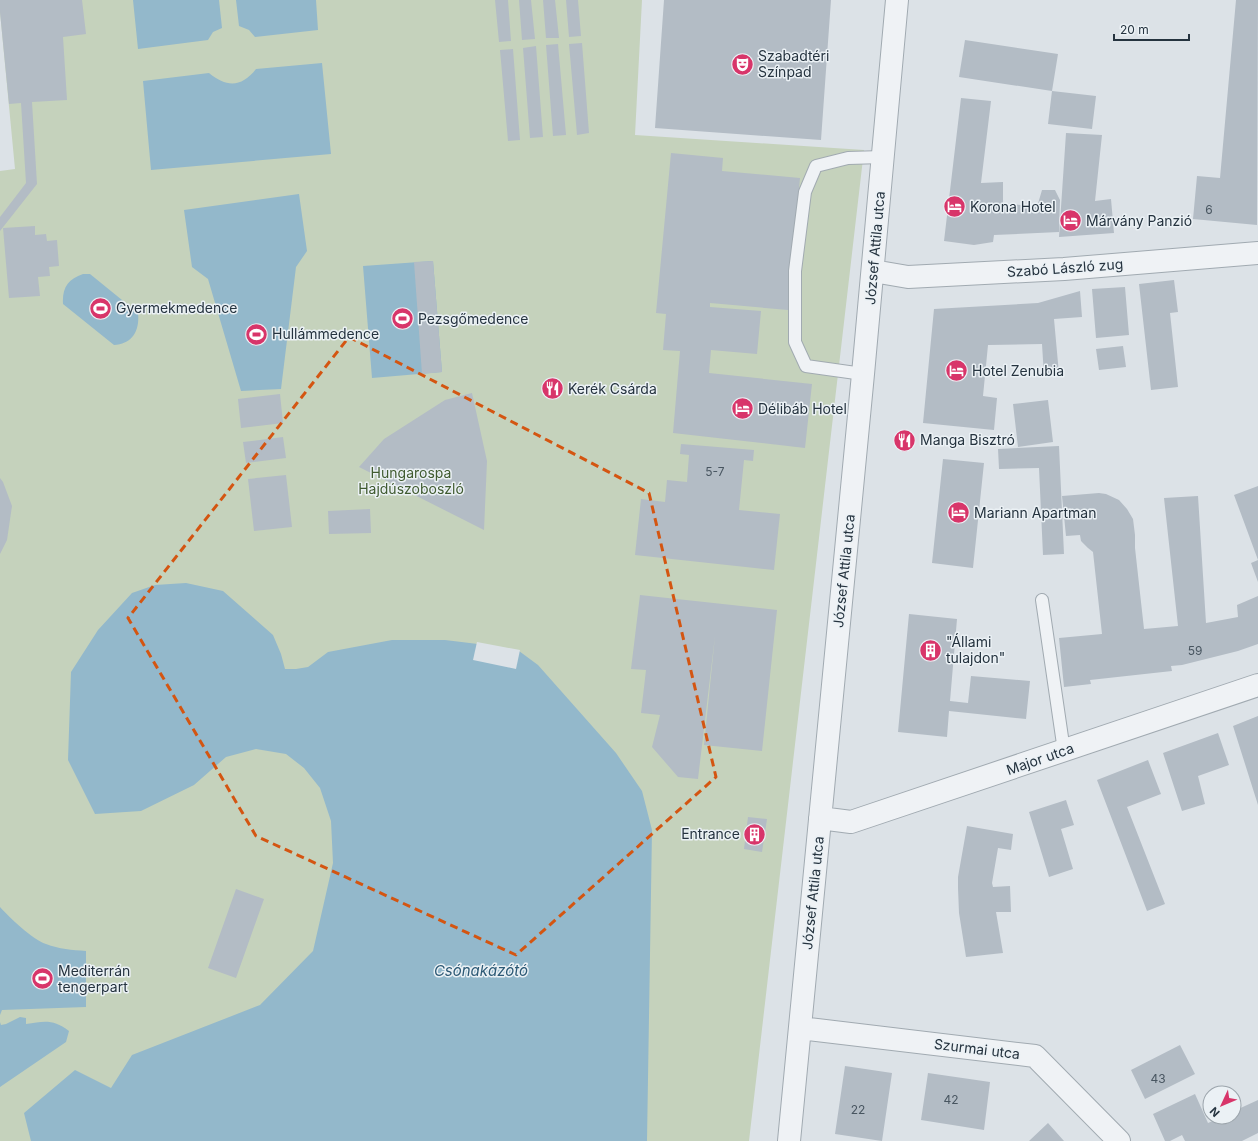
<svg xmlns="http://www.w3.org/2000/svg" width="1258" height="1141" viewBox="0 0 1258 1141" font-family="Inter,sans-serif">
<rect width="100%" height="100%" fill="#dce2e7"/>
<path fill="#c5d2bc" d="M 0,0 L 642,0 L 635,135 L 864,150 L 749,1141 L 0,1141 L 0,171 L 15,169 L 0,12 Z"/>
<path fill="#93b8cb" d="M 133,0 L 219,0 L 222,28 L 213,32 L 208,40 L 138,49 Z
M 236,0 L 316,0 L 318,30 L 255,37 L 249,30 L 239,26 Z
M 322,63 L 331,154 L 151,170 L 143,81 L 209,73 C 227,88 242,87 256,69 Z
M 299,194 L 307,251 L 296,267 L 281,389 L 241,391 L 208,279 L 192,267 L 184,210 Z
M 433,261 L 442,372 L 372,378 L 363,266 Z
M 83,274 L 90,274 L 138,313 C 140,331 132,344 114,345 L 63,304 C 62,288 68,279 83,274 Z
M 186,583 L 223,591 L 273,635 L 281,654 L 285,669 L 296,669 L 308,667 L 328,652 L 392,640 L 445,640 L 486,645 L 519,651 L 538,665 L 616,753 L 642,791 L 652,830 L 647,1141 L 31,1141 L 24,1113 L 75,1070 L 111,1088 L 132,1055 L 260,1005 L 313,951 L 333,863 L 331,821 L 320,788 L 304,768 L 286,754 L 256,749 L 226,757 L 194,785 L 141,811 L 95,814 L 68,760 L 71,672 L 98,630 L 132,593 L 155,585 Z
M 0,907 C 10,918 32,939 46,944 C 59,949 72,950 86,951 L 86,1007 L 2,1010 L 0,1015 Z
M 20,1017 L 26,1018 L 26,1024 C 45,1021 53,1019 69,1031 L 66,1042 L 0,1087 L 0,1022 L 1,1025 L 6,1024 Z"/>
<path fill="#dce2e7" d="M 477,642 L 520,650 L 516,669 L 473,660 Z"/>
<path fill="#b3bcc5" d="M 0,0 L 82,0 L 86,34 L 63,37 L 67,100 L 32,102 L 37,184 L 0,231 L 0,217 L 26,183 L 21,103 L 9,104 L 0,12 Z
M 495,0 L 508,0 L 511,41 L 499,42 Z
M 519,0 L 531,0 L 535,39 L 522,40 Z
M 543,0 L 555,0 L 559,38 L 546,38 Z
M 566,0 L 578,0 L 581,36 L 569,37 Z
M 664,0 L 831,0 L 821,140 L 655,128 Z
M 1236,0 L 1258,0 L 1257,225 L 1193,219 L 1197,176 L 1220,178 Z
M 965,40 L 1058,54 L 1052,91 L 959,77 Z
M 582,43 L 589,133 L 577,135 L 569,44 Z
M 558,44 L 566,135 L 553,136 L 546,45 Z
M 536,46 L 543,137 L 530,138 L 523,48 Z
M 513,49 L 520,140 L 508,141 L 500,50 Z
M 1052,91 L 1096,96 L 1092,129 L 1048,124 Z
M 961,98 L 991,101 L 981,183 L 1003,182 L 1003,203 L 1037,207 L 1042,190 L 1055,190 L 1060,200 L 1059,232 L 994,235 L 993,242 L 974,245 L 944,241 Z
M 1066,133 L 1102,135 L 1095,201 L 1111,199 L 1114,233 L 1059,237 Z
M 671,153 L 723,158 L 722,171 L 800,178 L 788,310 L 710,303 L 710,307 L 761,311 L 757,354 L 711,350 L 709,373 L 812,384 L 805,448 L 673,433 L 680,351 L 663,350 L 666,314 L 656,313 Z
M 35,226 L 35,235 L 46,234 L 47,241 L 57,240 L 59,266 L 49,267 L 50,276 L 38,277 L 40,296 L 9,298 L 3,228 Z
M 433,261 L 442,372 L 422,374 L 414,262 Z
M 1174,280 L 1178,312 L 1170,313 L 1178,387 L 1151,390 L 1139,284 Z
M 1125,287 L 1129,335 L 1096,338 L 1092,289 Z
M 1080,291 L 1082,317 L 1054,319 L 1059,374 L 1044,376 L 1042,344 L 988,345 L 983,396 L 997,398 L 994,430 L 923,423 L 934,309 L 1038,303 Z
M 1123,346 L 1126,367 L 1099,370 L 1096,349 Z
M 472,393 L 487,461 L 484,530 L 359,467 L 384,439 L 445,400 Z
M 280,394 L 283,423 L 241,428 L 238,399 Z
M 1048,400 L 1053,442 L 1018,447 L 1013,404 Z
M 283,437 L 286,458 L 246,463 L 243,442 Z
M 681,444 L 754,450 L 753,461 L 744,460 L 739,510 L 780,514 L 774,570 L 635,555 L 641,499 L 665,502 L 667,480 L 687,482 L 689,455 L 680,454 Z
M 1059,446 L 1064,554 L 1043,555 L 1039,468 L 999,469 L 998,449 Z
M 943,459 L 984,463 L 973,568 L 932,563 Z
M 286,475 L 292,527 L 254,531 L 248,479 Z
M 0,478 L 3,482 L 12,506 L 7,540 L 0,554 Z
M 1258,486 L 1258,582 L 1251,563 L 1258,560 L 1234,495 Z
M 1099,493 L 1106,494 L 1119,500 L 1127,509 L 1133,519 L 1135,535 L 1135,548 L 1144,629 L 1178,626 L 1164,498 L 1198,496 L 1206,623 L 1238,617 L 1237,605 L 1258,596 L 1258,644 L 1238,651 L 1182,665 L 1171,666 L 1172,671 L 1090,680 L 1091,684 L 1064,687 L 1059,638 L 1102,634 L 1093,552 L 1088,548 L 1081,541 L 1080,535 L 1066,536 L 1062,496 Z
M 370,509 L 371,533 L 329,534 L 328,511 Z
M 640,595 L 777,610 L 762,751 L 704,745 L 715,636 L 698,779 L 678,777 L 652,747 L 660,715 L 641,713 L 646,670 L 631,669 Z
M 909,614 L 957,619 L 950,701 L 968,703 L 971,676 L 1030,681 L 1026,719 L 949,711 L 947,737 L 898,732 Z
M 1258,716 L 1258,805 L 1233,726 Z
M 1218,733 L 1229,765 L 1198,776 L 1205,804 L 1182,811 L 1163,753 Z
M 1148,760 L 1161,794 L 1127,807 L 1165,904 L 1147,911 L 1097,780 Z
M 1066,800 L 1074,825 L 1061,829 L 1073,869 L 1049,877 L 1029,812 Z
M 748,817 L 767,819 L 762,852 L 744,849 Z
M 967,826 L 1013,834 L 1011,850 L 998,848 L 992,883 L 993,887 L 1010,886 L 1011,912 L 996,912 L 1003,953 L 966,957 L 959,913 L 958,888 L 958,877 Z
M 236,889 L 264,899 L 236,978 L 208,968 Z
M 1180,1045 L 1195,1074 L 1145,1099 L 1131,1070 Z
M 845,1066 L 892,1073 L 882,1141 L 835,1134 Z
M 928,1073 L 990,1082 L 984,1130 L 921,1120 Z
M 1195,1094 L 1208,1123 L 1222,1117 L 1234,1117 L 1234,1111 L 1258,1100 L 1258,1133 L 1242,1141 L 1185,1141 L 1182,1135 L 1170,1141 L 1165,1141 L 1153,1114 Z
M 1048,1123 L 1064,1141 L 1029,1141 Z"/>
<g fill="none" stroke-linecap="round" stroke-linejoin="round">
<defs>
<path id="lane" d="M 863,374 L 806,366 L 795,342 L 795,271 L 805,192 L 816,166 L 848,158 L 883,157
M 1042,600 L 1064,751"/>
<path id="street" d="M 873,271 L 908,277 L 1064,269 L 1258,253
M 820,818 L 851,822 L 1258,685
M 800,1028 L 1035,1056 L 1119,1141
M 789,1141 L 863,374 L 897,0"/>
</defs>
<use href="#lane" stroke="#a1aab1" stroke-width="14"/>
<use href="#street" stroke="#a1aab1" stroke-width="24"/>
<use href="#lane" stroke="#eff2f5" stroke-width="12"/>
<use href="#street" stroke="#eff2f5" stroke-width="22"/>
</g>
<path fill="none" stroke="#d45511" stroke-width="3" stroke-dasharray="8 5" stroke-linejoin="round" d="M 349,337 L 649,493 L 716,777 L 516,955 L 256,836 L 128,618 Z"/>
<defs>
<symbol id="theatre-disc" viewBox="-11 -11 22 22"><circle r="9.5" fill="#d8356a" stroke="#ebf1f5"/><path d="M-5-5.5Q0-4 5-5.5V0Q5 5 0 6Q-5 5-5 0ZM-3.3-2.5H-1v1.5H-3.3ZM1-2.5H3.3v1.5H1ZM-2.8 1Q0 5.5 2.8 1Z" fill="#fff"/></symbol>
<symbol id="hotel-disc" viewBox="-11 -11 22 22"><circle r="9.5" fill="#d8356a" stroke="#ebf1f5"/><path d="M-6-4.5h1.5V1H6V5H4.5V3h-9V5H-6ZM-4 0a1.8 1.8 0 1 1 3.6 0ZM.5 0V-2.5h3Q6-2.5 6 0Z" fill="#fff"/></symbol>
<symbol id="stadium-disc" viewBox="-11 -11 22 22"><circle r="9.5" fill="#d8356a" stroke="#ebf1f5"/><path d="M0-5a6.5 5 0 1 0 0 10a6.5 5 0 1 0 0-10ZM-3.5-1.8h7v3.6h-7Z" fill="#fff"/></symbol>
<symbol id="restaurant-disc" viewBox="-11 -11 22 22"><circle r="9.5" fill="#d8356a" stroke="#ebf1f5"/><path d="M-5-6h1v4h1v-4h1v4h1v-4h1v5L-1.5 .5V6h-2V.5L-5-1ZM5-6V6H3V1.5H1.5Q1.5-4 5-6Z" fill="#fff"/></symbol>
<symbol id="building-disc" viewBox="-11 -11 22 22"><circle r="9.5" fill="#d8356a" stroke="#ebf1f5"/><path d="M-4-6H4V6H1V3H-1V6H-4ZM-2.5-4.3h1.7v1.8h-1.7ZM.8-4.3h1.7v1.8H.8ZM-2.5-1h1.7V.8h-1.7ZM.8-1h1.7V.8H.8Z" fill="#fff"/></symbol>
</defs>
<g fill-rule="evenodd">
<use href="#theatre-disc" x="730" y="52" width="25" height="25"/>
<use href="#hotel-disc" x="942" y="194" width="25" height="25"/>
<use href="#hotel-disc" x="1058" y="208" width="25" height="25"/>
<use href="#stadium-disc" x="88" y="296" width="25" height="25"/>
<use href="#stadium-disc" x="390" y="306" width="25" height="25"/>
<use href="#stadium-disc" x="244" y="322" width="25" height="25"/>
<use href="#hotel-disc" x="944" y="358" width="25" height="25"/>
<use href="#restaurant-disc" x="540" y="376" width="25" height="25"/>
<use href="#hotel-disc" x="730" y="396" width="25" height="25"/>
<use href="#restaurant-disc" x="892" y="428" width="25" height="25"/>
<use href="#hotel-disc" x="946" y="500" width="25" height="25"/>
<use href="#building-disc" x="918" y="638" width="25" height="25"/>
<use href="#building-disc" x="742" y="822" width="25" height="25"/>
<use href="#stadium-disc" x="30" y="966" width="25" height="25"/>
</g>
<g text-anchor="middle" stroke-width="3" stroke-linejoin="round" paint-order="stroke">
<g font-size="12" fill="#485560">
<text x="1209" y="214">6</text>
<text x="715" y="476">5-7</text>
<text x="1195" y="655">59</text>
<text x="1158" y="1083">43</text>
<text x="951" y="1104">42</text>
<text x="858" y="1114">22</text>
</g>
<g font-size="14" fill="#25333f" stroke="#ebf1f5" text-anchor="start">
<text x="758" y="61">Szabadtéri<tspan x="758" dy="16">Színpad</tspan></text>
<text x="970" y="212">Korona Hotel</text>
<text x="1086" y="226">Márvány Panzió</text>
<text x="116" y="313">Gyermekmedence</text>
<text x="418" y="324">Pezsgőmedence</text>
<text x="272" y="339">Hullámmedence</text>
<text x="972" y="376">Hotel Zenubia</text>
<text x="568" y="394">Kerék Csárda</text>
<text x="758" y="414">Délibáb Hotel</text>
<text x="920" y="445">Manga Bisztró</text>
<text x="974" y="518">Mariann Apartman</text>
<text x="946" y="647">"Állami<tspan x="946" dy="16">tulajdon"</tspan></text>
<text x="740" y="839" text-anchor="end">Entrance</text>
<text x="58" y="976">Mediterrán<tspan x="58" dy="16">tengerpart</tspan></text>
</g>
<g font-size="14" fill="#25333f" stroke="#ebf1f5">
<text transform="translate(875 248) rotate(-85)" y="5">József Attila utca</text>
<text transform="translate(1065 268) rotate(-4)" y="5">Szabó László zug</text>
<text transform="translate(844 571) rotate(-84)" y="5">József Attila utca</text>
<text transform="translate(1040 759) rotate(-19)" y="5">Major utca</text>
<text transform="translate(813 893) rotate(-84)" y="5">József Attila utca</text>
<text transform="translate(977 1049) rotate(7)" y="5">Szurmai utca</text>
</g>
<g font-size="14" fill="#405b31" stroke="#ebf1f5">
<text x="411" y="478">Hungarospa<tspan x="411" dy="16">Hajdúszoboszló</tspan></text>
</g>
<g font-size="15" font-style="italic" fill="#2c5975" stroke="#ebf1f5">
<text x="481" y="976">Csónakázótó</text>
</g>
</g>
<g transform="translate(1222 1105) rotate(226)"><circle r="19" fill="#ebf1f5" stroke="#9ca5ac"/>
<path d="M0-3L7 15L0 10L-7 15Z" fill="#d8356a"/>
<text y="-6" font-size="11" font-weight="bold" text-anchor="middle" fill="#25333f">N</text>
</g>
<path d="M1114 34v6h75v-6" fill="none" stroke="#25333f" stroke-width="2"/>
<text x="1120" y="34" font-size="12" fill="#25333f" stroke="#ebf1f5" stroke-width="3" paint-order="stroke">20 m</text>
</svg>
